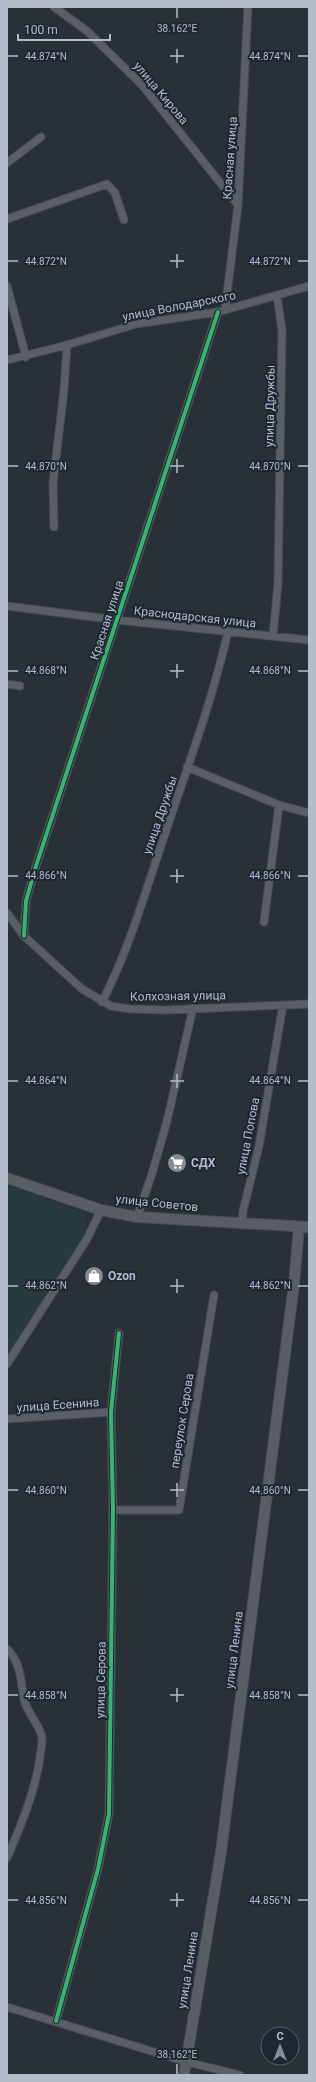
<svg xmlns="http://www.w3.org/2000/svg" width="316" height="2082" viewBox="0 0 316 2082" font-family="Roboto,sans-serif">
<rect width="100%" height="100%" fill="#2a3038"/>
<path fill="#273a3e" d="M 7,1185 L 82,1212 C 87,1221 88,1228 83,1237 L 7,1357 Z"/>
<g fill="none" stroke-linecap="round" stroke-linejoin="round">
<defs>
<path id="street" d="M 54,7 L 87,31 L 142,85 L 238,205
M 7,163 L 41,137
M 7,219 L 107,184 L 115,193 L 124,220
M 7,286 L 26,357
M 225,310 L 238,205 L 248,7
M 7,360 L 67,345 L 136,324 L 218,312 L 309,286
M 54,527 L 53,483 L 64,390 L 67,345
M 7,606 L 117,620 L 309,640
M 273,636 L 278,583 L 282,331 L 277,295
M 7,684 L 20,686
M 187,767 L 279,805 L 309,813
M 7,913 L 24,936 L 82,989 L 111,1006 L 130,1009 L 166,1010 L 309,1004
M 264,922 L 279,805
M 24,936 L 26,901 L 36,866 L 218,312
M 102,1002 C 130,948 146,889 166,831 C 188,765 213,699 228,631
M 137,1217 L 152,1174 L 167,1121 L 193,1008
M 242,1223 L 243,1211 L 259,1146 L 283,1005
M 7,1364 L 87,1239 L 101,1210
M 7,1419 L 111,1412
M 113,1510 L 179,1510 L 214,1295
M 7,1649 C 21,1662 21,1682 24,1699 C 27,1714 40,1724 42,1738 C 42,1744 41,1751 40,1757 C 35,1793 21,1825 7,1858
M 7,2007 L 187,2062 L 240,2075
M 56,2021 L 98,1869 L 109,1814 L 113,1510 L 111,1412 L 119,1333"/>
<path id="secondary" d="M 7,1178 L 101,1210 L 137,1217 L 309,1227
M 184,2075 L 221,1852 L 294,1284 L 299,1227"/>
</defs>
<use href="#street" stroke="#484c53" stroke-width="9"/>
<use href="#secondary" stroke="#484c53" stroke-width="12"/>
<use href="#street" stroke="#5a5e66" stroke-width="7"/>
<use href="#secondary" stroke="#595d64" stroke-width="10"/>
<defs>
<path id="cycleway" d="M 24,936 L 26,901 L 36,866 L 218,312
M 56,2021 L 98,1869 L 109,1814 L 113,1510 L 111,1412 L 119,1333"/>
</defs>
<use href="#cycleway" stroke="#1d2633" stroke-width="6"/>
<use href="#cycleway" stroke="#33b770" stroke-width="4"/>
</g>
<path fill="none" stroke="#b4bcc9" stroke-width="1.5" d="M 177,8 L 177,18M 177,49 L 177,63M 8,56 L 18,56M 170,56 L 184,56M 298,56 L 308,56M 177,254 L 177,268M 8,261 L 18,261M 170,261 L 184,261M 298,261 L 308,261M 177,459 L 177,473M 8,466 L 18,466M 170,466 L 184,466M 298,466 L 308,466M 177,664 L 177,678M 8,671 L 18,671M 170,671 L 184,671M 298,671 L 308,671M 177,869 L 177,883M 8,876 L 18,876M 170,876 L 184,876M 298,876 L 308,876M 177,1074 L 177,1088M 8,1081 L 18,1081M 170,1081 L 184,1081M 298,1081 L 308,1081M 177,1279 L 177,1293M 8,1286 L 18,1286M 170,1286 L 184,1286M 298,1286 L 308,1286M 177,1483 L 177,1497M 8,1490 L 18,1490M 170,1490 L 184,1490M 298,1490 L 308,1490M 177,1688 L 177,1702M 8,1695 L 18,1695M 170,1695 L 184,1695M 298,1695 L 308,1695M 177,1893 L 177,1907M 8,1900 L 18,1900M 170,1900 L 184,1900M 298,1900 L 308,1900M 177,2064 L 177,2074"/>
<defs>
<symbol id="supermarket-disc" viewBox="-11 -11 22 22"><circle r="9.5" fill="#848b96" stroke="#1d2633"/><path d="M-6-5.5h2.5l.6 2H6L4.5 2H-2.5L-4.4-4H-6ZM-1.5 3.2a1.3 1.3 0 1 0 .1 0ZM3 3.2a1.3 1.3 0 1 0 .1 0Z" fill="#fff"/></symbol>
<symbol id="shop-disc" viewBox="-11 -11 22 22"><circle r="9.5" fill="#848b96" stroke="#1d2633"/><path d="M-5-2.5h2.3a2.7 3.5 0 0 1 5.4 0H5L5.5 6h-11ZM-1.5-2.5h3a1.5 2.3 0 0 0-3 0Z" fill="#fff"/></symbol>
</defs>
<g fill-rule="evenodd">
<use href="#supermarket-disc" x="166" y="1152" width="22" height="22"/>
<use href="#shop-disc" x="83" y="1265" width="22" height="22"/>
</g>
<g text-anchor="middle" stroke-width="4" stroke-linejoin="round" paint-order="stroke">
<g font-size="12" fill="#b4bcc9" stroke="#1d2633">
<text transform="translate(161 93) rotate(50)" y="4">улица Кирова</text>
<text transform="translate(230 158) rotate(-86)" y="4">Красная улица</text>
<text transform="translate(179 306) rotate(-11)" y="4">улица Володарского</text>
<text transform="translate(270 406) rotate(-89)" y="4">улица Дружбы</text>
<text transform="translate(195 617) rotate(6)" y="4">Краснодарская улица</text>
<text transform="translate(107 620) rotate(-72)" y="4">Красная улица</text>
<text transform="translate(160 815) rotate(-71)" y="4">улица Дружбы</text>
<text transform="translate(178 996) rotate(-1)" y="4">Колхозная улица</text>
<text transform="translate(248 1136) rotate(-79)" y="4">улица Попова</text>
<text transform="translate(157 1203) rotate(6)" y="4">улица Советов</text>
<text transform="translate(58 1405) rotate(-4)" y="4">улица Есенина</text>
<text transform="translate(182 1421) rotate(-81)" y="4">переулок Серова</text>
<text transform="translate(234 1650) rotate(-83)" y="4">улица Ленина</text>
<text transform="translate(101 1680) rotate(-89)" y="4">улица Серова</text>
<text transform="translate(188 1970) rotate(-81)" y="4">улица Ленина</text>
</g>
<g font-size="12" font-weight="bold" fill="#b4bcc9" stroke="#1d2633" text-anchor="start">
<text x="191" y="1167">СДХ</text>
<text x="108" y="1280">Ozon</text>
</g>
</g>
<g font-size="10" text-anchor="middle" fill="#b4bcc9" stroke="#1d2633" stroke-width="4" stroke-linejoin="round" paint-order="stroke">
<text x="177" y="32">38.162°E</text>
<text x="46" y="60">44.874°N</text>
<text x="270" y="60">44.874°N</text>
<text x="46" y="265">44.872°N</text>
<text x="270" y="265">44.872°N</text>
<text x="46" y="470">44.870°N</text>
<text x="270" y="470">44.870°N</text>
<text x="46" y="674">44.868°N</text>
<text x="270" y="674">44.868°N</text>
<text x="46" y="879">44.866°N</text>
<text x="270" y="879">44.866°N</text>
<text x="46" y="1084">44.864°N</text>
<text x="270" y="1084">44.864°N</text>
<text x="46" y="1289">44.862°N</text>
<text x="270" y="1289">44.862°N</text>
<text x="46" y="1494">44.860°N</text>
<text x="270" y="1494">44.860°N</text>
<text x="46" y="1699">44.858°N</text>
<text x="270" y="1699">44.858°N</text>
<text x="46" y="1904">44.856°N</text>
<text x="270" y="1904">44.856°N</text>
<text x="177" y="2058">38.162°E</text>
</g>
<rect width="316" height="2082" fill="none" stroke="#b4bcc9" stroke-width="16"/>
<g transform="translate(280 2046)"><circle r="19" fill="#1d2633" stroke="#59626f"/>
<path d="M0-3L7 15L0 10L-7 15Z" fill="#848b96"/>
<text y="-6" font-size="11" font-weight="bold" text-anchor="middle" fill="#b4bcc9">С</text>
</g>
<path d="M18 34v6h92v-6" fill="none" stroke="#b4bcc9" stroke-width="2"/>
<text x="24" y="34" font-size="12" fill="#b4bcc9" stroke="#1d2633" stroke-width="3" paint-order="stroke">100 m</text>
</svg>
